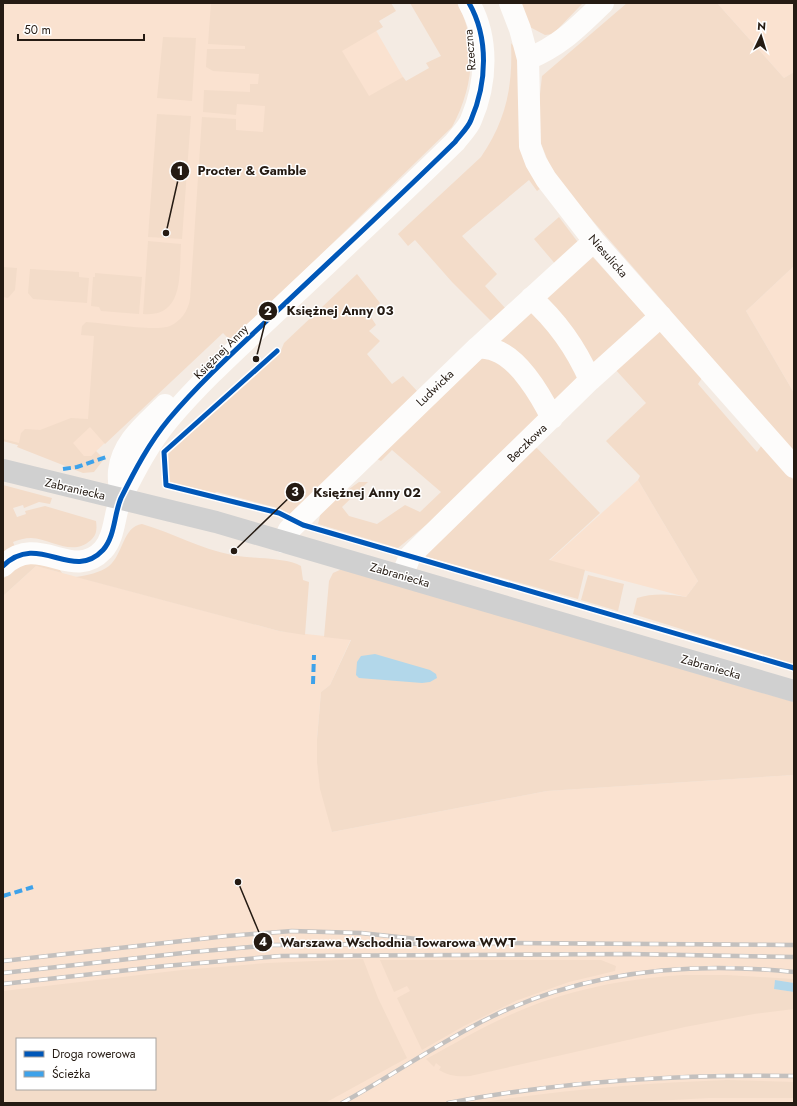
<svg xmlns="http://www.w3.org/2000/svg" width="797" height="1106" viewBox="0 0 797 1106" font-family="Jost,sans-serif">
<rect width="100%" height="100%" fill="#f4ebe3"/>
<path fill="#fae2d0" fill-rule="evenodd" d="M 3,3 L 360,3 L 435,132 L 91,456 L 72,459 L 3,441 Z
M 717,3 L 794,3 L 794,72 L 784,78 Z
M 794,266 L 794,393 L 746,311 Z
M 638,480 L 698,581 L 686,597 L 549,561 Z
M 36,566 L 279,631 L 351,639 L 330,685 L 321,692 L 317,739 L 332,832 L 547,791 L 794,775 L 794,1103 L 3,1103 L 3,596 ZM 17,1039 L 155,1039 L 155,1089 L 17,1089 Z"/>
<path fill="#f3dcc9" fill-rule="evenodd" d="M 211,3 L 391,3 L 396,11 L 379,21 L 383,27 L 342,51 L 369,96 L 403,77 L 406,81 L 429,68 L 426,63 L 441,56 L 410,3 L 457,3 C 479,42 473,89 452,127 L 269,305 L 231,338 L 228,338 L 223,333 L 105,444 L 90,427 L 73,443 L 84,456 L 91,456 L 96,451 L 104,459 L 94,472 L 83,473 L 17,447 L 18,445 L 3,441 L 3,439 L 19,443 L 21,433 L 25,429 L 40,430 L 71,418 L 88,419 L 94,336 L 81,335 L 82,326 L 86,322 C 105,323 155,332 170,326 C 181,321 188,311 190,299 L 202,117 L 236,119 L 236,130 L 263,132 L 265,106 L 237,104 L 236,115 L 203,112 L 204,90 L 250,92 L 250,84 L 258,84 L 259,74 L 213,71 L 206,67 L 207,49 L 245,49 L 245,46 L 208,44 Z
M 519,3 L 583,3 L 553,34 L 545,35 L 528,26 Z
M 627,3 L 717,3 L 784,78 L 794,72 L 794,266 L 746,311 L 794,393 L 794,453 L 554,176 L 540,141 L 538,112 L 542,76 Z
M 163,37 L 196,38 L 192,101 L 157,98 Z
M 511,43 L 517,51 L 541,188 L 537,191 L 529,180 L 462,236 L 497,274 L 485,286 L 507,310 L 493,323 L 452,282 L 415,240 L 408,246 L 398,234 L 481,157 C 506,120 513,87 511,43 Z
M 157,114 L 191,116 L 182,239 L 148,237 Z
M 559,217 L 580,245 L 557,266 L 534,239 Z
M 148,241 L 181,244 C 179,272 185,318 143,314 Z
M 590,254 L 648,318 L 591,366 L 544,299 Z
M 3,267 L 17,268 L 15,290 L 8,298 L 3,297 Z
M 30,269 L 79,272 L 79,277 L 89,278 L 87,303 L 33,299 L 28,293 Z
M 95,273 L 142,277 L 139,314 L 101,311 L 99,307 L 91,306 L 93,277 L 95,277 Z
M 357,274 L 380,303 L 369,314 L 376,325 L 369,331 L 380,341 L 367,354 L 392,384 L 403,376 L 418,392 L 290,514 L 278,508 L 217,492 L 211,494 L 170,483 L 167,479 L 167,453 L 280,353 L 284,343 Z
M 533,310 L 577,370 L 577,382 L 557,401 L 551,400 L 495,340 Z
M 657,328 L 702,378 L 698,384 L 757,452 L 764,442 L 794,481 L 794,664 L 633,614 L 637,598 C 652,593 671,594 686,597 L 698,581 L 638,480 L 640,476 L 606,441 L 646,403 L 614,368 Z
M 485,356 L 505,360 L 543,415 L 447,508 L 398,548 L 318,524 L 322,508 L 359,482 L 368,482 L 342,507 L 349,516 L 377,524 L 405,505 L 420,512 L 441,492 L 392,450 L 381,461 L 373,457 Z
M 534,445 L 600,513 L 549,560 L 585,570 L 578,599 L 420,555 Z
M 3,485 L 52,498 L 50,504 L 39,502 L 24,508 L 23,505 L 13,508 L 17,517 L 26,514 L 25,511 L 45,506 L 96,521 C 97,528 97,535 91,540 C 72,557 52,539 31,538 C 25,538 18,540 13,542 L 15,547 L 3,555 Z
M 142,524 C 173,533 201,549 232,555 C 253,559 277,557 297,564 L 301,566 L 303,580 L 309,582 L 305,635 L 279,631 L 76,577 C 88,575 99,573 109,566 C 123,555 123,526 142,524 Z
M 29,561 L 57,566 L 62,573 L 36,566 L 3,596 L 3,579 L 19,565 Z
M 342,569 L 794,702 L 794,775 L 547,791 L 332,832 L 320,789 L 317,762 L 317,739 L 321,692 L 330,685 L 351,640 L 324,637 L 329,581 L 333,573 Z
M 588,575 L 624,584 L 618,611 L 581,600 Z
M 363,959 L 378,998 L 407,1058 L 325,1103 L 3,1103 L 3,991 L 182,970 L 267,963 ZM 17,1039 L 155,1039 L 155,1089 L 17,1089 Z
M 380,960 L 601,960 L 616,966 L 615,971 L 569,982 L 518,1000 L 464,1026 L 422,1050 L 397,998 L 410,991 L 407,986 L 394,992 Z
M 683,975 L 727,975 L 794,979 L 794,983 L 775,980 L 774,989 L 794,992 L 794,1009 L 754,1014 L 685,1027 L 470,1076 C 458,1077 449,1076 439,1070 L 441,1067 L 436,1063 L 434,1067 L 426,1059 C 454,1044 482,1027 510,1015 C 565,990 623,979 683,975 Z
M 727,1080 L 794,1082 L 794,1098 L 709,1098 L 618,1103 L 478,1103 C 561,1090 643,1083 727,1080 Z"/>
<path fill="#b2d7ea" d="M 375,654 L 430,670 L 436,674 L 437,678 L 430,682 L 422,683 L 359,678 L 356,675 L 357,662 L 361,656 Z
M 775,980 L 794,983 L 794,992 L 774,989 Z"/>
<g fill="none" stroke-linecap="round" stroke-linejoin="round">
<path stroke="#fdfcfb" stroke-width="22" d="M 510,3 L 520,29 L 528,59 L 530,146 L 536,162 L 546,179 L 594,241 L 794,467
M 528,59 C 561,45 577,28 603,3
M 531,298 C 558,322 576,348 590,380
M 478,347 C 483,348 489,348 494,350 C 519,358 541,396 552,418
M 121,499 C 120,490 118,480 119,471 C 122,442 146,424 165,405
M 283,542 L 289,530 L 478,347 L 594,241
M 3,566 C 39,531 72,583 103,550 C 115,537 114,514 121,498 C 135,470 149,443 169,419 C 201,381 239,347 276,312 C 335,256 396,200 455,142 C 460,135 468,128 471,120 C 487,83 489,38 469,3
M 402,576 L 410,556 L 590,380 L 661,316"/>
<path stroke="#d0d0d0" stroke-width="22" d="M 3,470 L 216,522 L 794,691"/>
<defs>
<path id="rail" d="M 3,961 L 227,936 L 292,931 L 361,933 L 417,939
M 3,973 L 192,952 L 273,945 L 503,943 L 794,945
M 3,984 L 165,966 L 281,956 L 630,954 L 794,957
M 342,1103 C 392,1076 438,1043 489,1018 C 584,971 690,961 794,972
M 448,1103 C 563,1081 677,1074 794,1076"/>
</defs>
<use href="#rail" stroke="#c3c0be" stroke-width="4.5"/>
<use href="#rail" stroke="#fff" stroke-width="3" stroke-dasharray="9" stroke-linecap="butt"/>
<path stroke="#3ea2ea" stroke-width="4" stroke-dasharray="8 4" stroke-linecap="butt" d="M 63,469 L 77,467 L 109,456
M 313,684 L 314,655
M 3,896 L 33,887"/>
<defs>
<path id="cycleway" d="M 277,351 L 164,452 L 166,485 L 279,513 L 303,525 L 794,668
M 3,566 C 39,531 72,583 103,550 C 115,537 114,514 121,498 C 135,470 149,443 169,419 C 201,381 239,347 276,312 C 335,256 396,200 455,142 C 460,135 468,128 471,120 C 487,83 489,38 469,3"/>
</defs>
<use href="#cycleway" stroke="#fff" stroke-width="8"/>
<use href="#cycleway" stroke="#0057b8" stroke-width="5"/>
</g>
<g text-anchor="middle" stroke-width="3" stroke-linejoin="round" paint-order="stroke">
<g font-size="12" fill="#251b13" stroke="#fff">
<text transform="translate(470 50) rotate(-95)" y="4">Rzeczna</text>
<text transform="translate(608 256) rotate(49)" y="4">Niesulicka</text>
<text transform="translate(221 352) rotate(-45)" y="4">Księżnej Anny</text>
<text transform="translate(435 388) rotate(-44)" y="4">Ludwicka</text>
<text transform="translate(527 443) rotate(-44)" y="4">Beczkowa</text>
<text transform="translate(75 489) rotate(13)" y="4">Zabraniecka</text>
<text transform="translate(400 575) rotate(16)" y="4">Zabraniecka</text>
<text transform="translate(711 667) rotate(16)" y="4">Zabraniecka</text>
</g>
</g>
<path fill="none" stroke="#251b13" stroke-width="1.5" d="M166 233L180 171M256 359L268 311M234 551L295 492M238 882L263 942"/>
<g fill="#251b13" stroke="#fff" stroke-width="1.5">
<circle cx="166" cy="233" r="4"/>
<circle cx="256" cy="359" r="4"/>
<circle cx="234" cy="551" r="4"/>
<circle cx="238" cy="882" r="4"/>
<circle cx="180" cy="171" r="10"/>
<circle cx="268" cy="311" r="10"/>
<circle cx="295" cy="492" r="10"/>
<circle cx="263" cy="942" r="10"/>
</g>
<g font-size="12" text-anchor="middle" font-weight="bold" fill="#fff">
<text x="180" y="175">1</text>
<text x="268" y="315">2</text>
<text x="295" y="496">3</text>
<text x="263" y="946">4</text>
</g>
<g font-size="13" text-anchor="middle" font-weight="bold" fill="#251b13" stroke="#fff" stroke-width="3" stroke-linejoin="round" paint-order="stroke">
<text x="252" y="175">Procter &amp; Gamble</text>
<text x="340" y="315">Księżnej Anny 03</text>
<text x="367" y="497">Księżnej Anny 02</text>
<text x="398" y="947">Warszawa Wschodnia Towarowa WWT</text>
</g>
<rect width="797" height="1106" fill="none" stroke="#251b13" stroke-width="8"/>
<rect x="16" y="1038" width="140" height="52" fill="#ffffff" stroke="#a8a4a1"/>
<rect x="24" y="1051" width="20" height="6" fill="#0057b8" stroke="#a8a4a1"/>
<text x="52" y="1058" font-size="12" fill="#251b13">Droga rowerowa</text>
<rect x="24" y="1071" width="20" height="6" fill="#3ea2ea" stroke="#a8a4a1"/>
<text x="52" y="1078" font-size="12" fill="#251b13">Ścieżka</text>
<g transform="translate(761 36) rotate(4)" stroke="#ffffff" stroke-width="3" paint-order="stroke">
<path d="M0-3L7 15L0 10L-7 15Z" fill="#251b13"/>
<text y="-6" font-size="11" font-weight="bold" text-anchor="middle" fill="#251b13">N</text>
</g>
<path d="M18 34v6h126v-6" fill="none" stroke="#251b13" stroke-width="2"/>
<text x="24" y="34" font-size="12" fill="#251b13" stroke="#ffffff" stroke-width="3" paint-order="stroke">50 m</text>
</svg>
